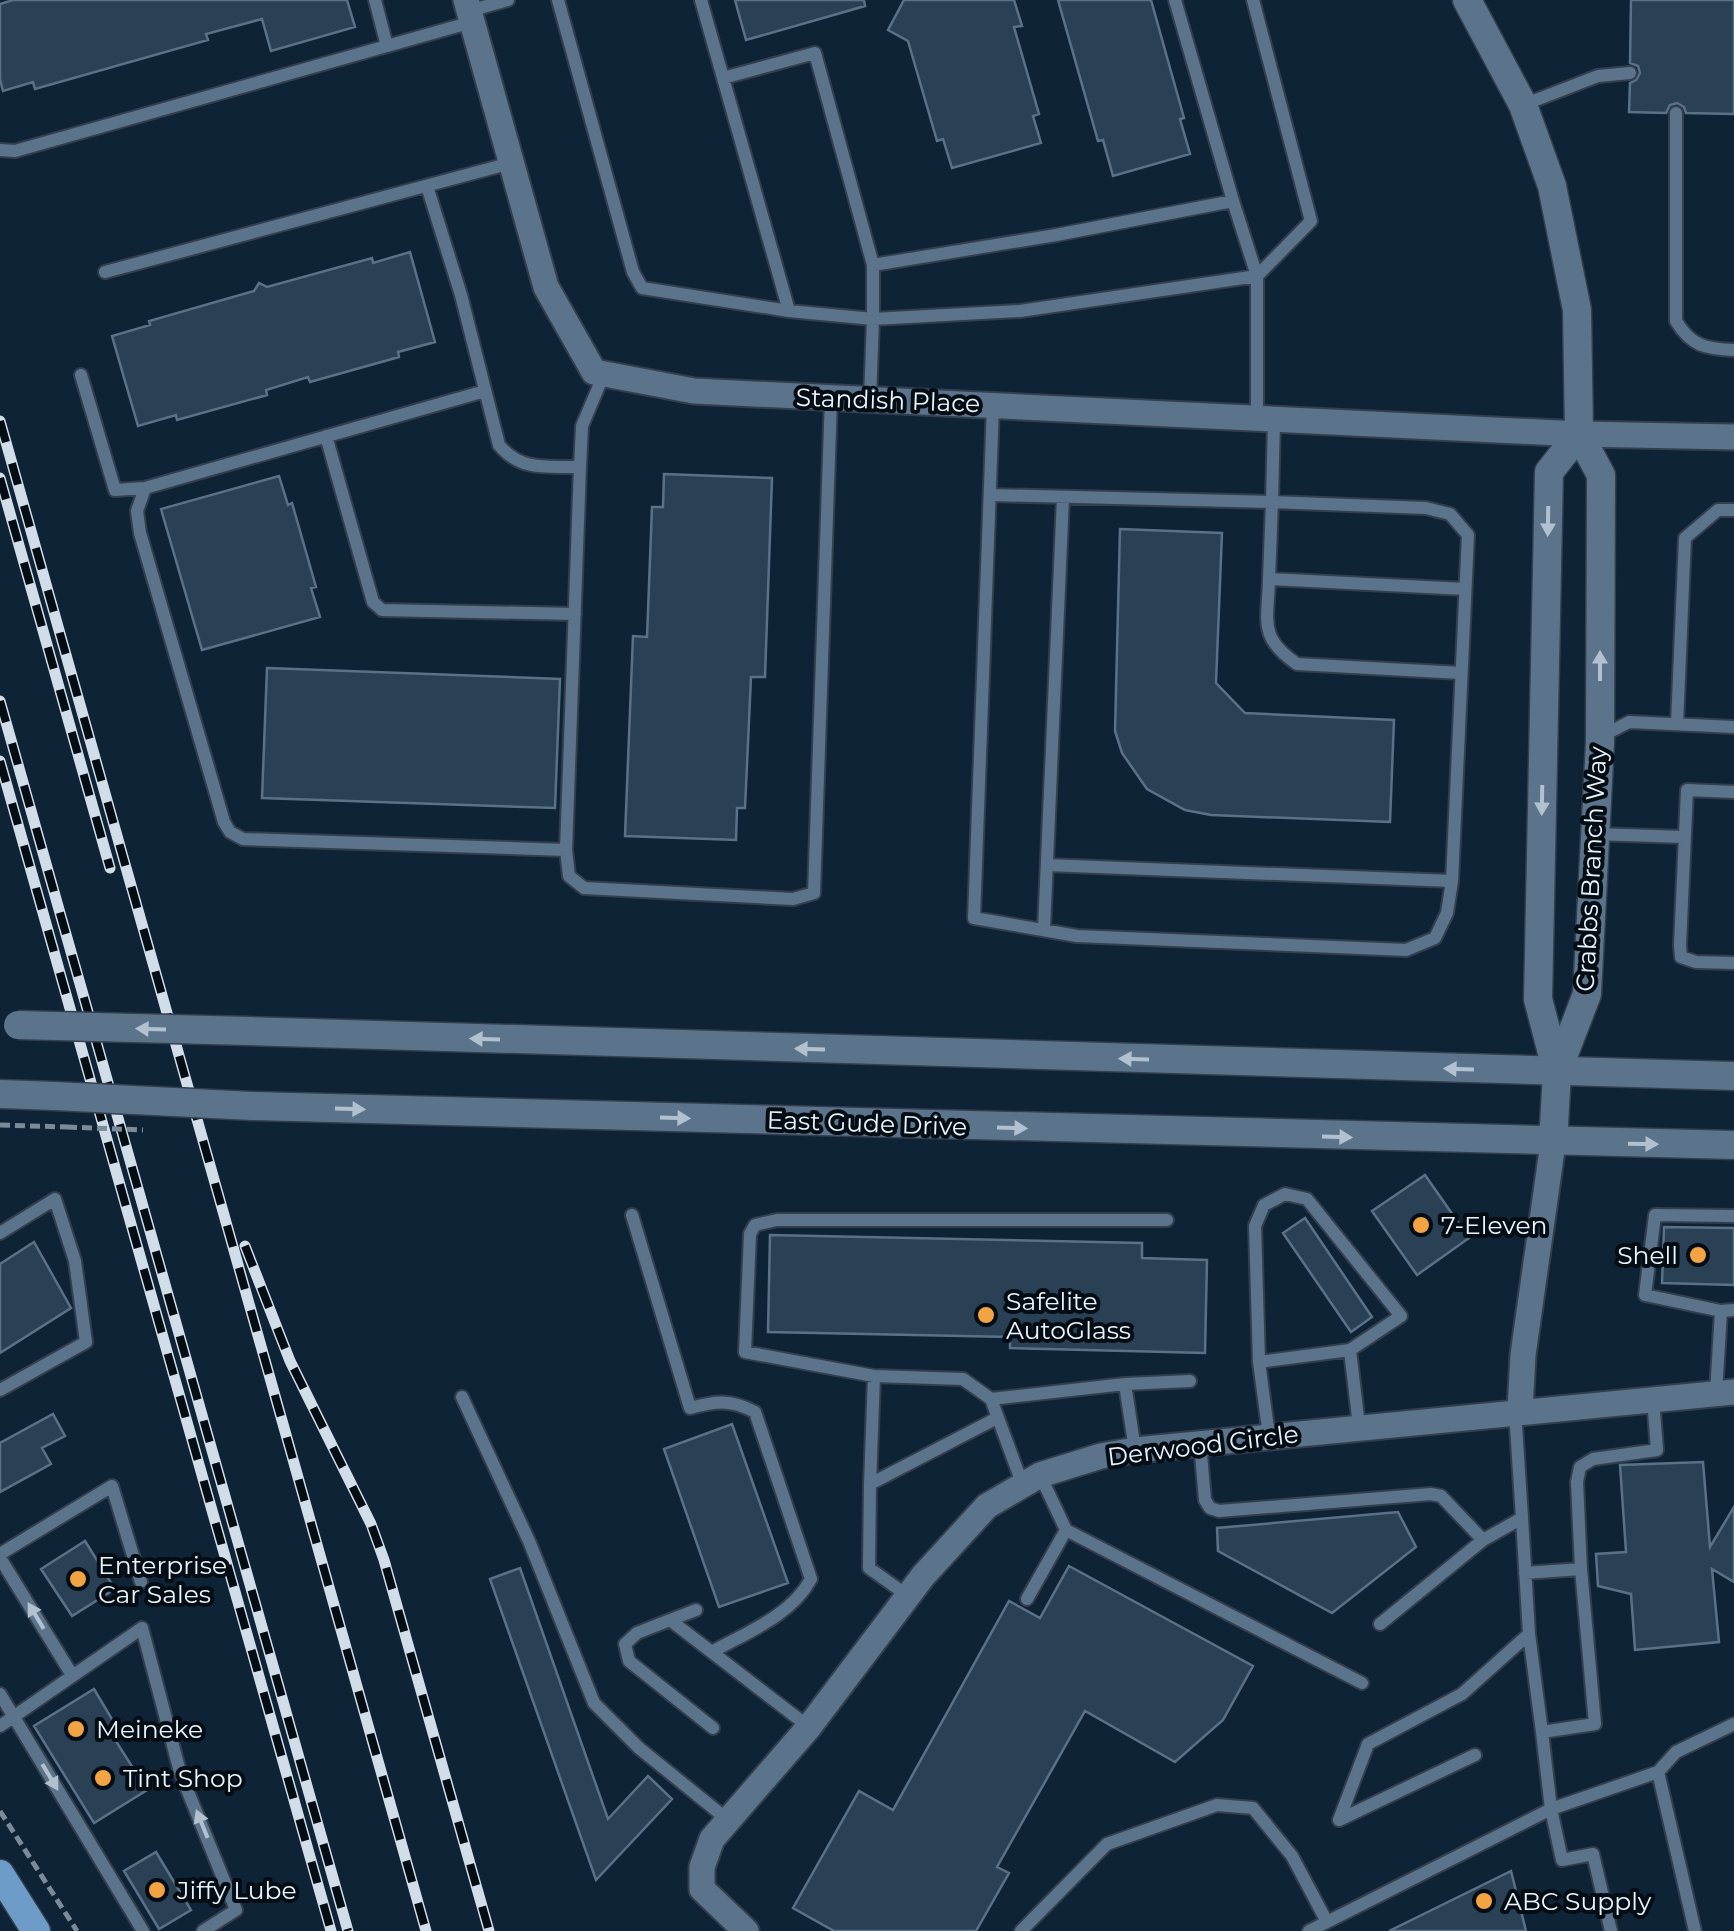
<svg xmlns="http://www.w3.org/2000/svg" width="1734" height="1931" viewBox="0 0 1734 1931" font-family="Montserrat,sans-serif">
<rect width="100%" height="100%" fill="#0e2336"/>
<path fill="#2a4055" stroke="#5a7188" stroke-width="2.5" d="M 13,0 L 347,0 L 355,27 L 271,51 L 262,19 L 206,34 L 208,40 L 35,89 L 33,82 L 3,91 L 0,79 L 0,4 Z
M 735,0 L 864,0 L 865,6 L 746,40 Z
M 904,0 L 1014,0 L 1022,26 L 1014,27 L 1039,114 L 1033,116 L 1041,143 L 952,168 L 943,139 L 937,141 L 908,41 L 888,30 Z
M 1058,0 L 1151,0 L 1184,118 L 1180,119 L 1190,154 L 1113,176 L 1103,140 L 1098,141 Z
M 1631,0 L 1734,0 L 1734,114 L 1686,113 L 1684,107 L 1677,103 L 1670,105 L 1666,113 L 1629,112 L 1630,83 L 1636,80 L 1640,73 L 1638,66 L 1630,63 Z
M 410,252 L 435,342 L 398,352 L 399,357 L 310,382 L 308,377 L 266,390 L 267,395 L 177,420 L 176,415 L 138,426 L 112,336 L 150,325 L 149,321 L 254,291 L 259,283 L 267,287 L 372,258 L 373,263 Z
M 664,474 L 772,478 L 765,677 L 751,677 L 745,808 L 737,808 L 736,840 L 625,836 L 633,636 L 647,637 L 652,507 L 663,507 Z
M 279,476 L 288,505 L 292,503 L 316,587 L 311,588 L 320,617 L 202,650 L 161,509 Z
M 1120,529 L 1222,533 L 1216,683 L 1245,713 L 1394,720 L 1390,822 L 1211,815 L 1185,810 L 1147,789 L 1122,753 L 1115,731 Z
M 267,668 L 560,679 L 555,808 L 262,798 Z
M 1425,1175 L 1469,1238 L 1417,1275 L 1372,1211 Z
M 1305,1218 L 1372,1317 L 1351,1332 L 1283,1233 Z
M 1664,1227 L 1734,1228 L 1734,1285 L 1662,1283 Z
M 770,1235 L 1142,1243 L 1142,1258 L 1207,1260 L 1205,1353 L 1010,1348 L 1010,1337 L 768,1332 Z
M 34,1242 L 71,1308 L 0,1353 L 0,1264 Z
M 53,1414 L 65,1436 L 42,1448 L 51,1464 L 0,1492 L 0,1443 Z
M 732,1424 L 788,1583 L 719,1607 L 664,1449 Z
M 1703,1462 L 1710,1547 L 1734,1507 L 1734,1582 L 1712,1569 L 1719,1642 L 1635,1650 L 1631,1594 L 1598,1586 L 1596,1554 L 1626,1552 L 1620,1465 Z
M 1398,1512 L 1416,1547 L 1332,1613 L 1218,1551 L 1217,1528 Z
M 85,1541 L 115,1589 L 72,1616 L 41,1569 Z
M 1069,1566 L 1253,1666 L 1223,1720 L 1175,1762 L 1085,1711 L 997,1867 L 1009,1873 L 976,1931 L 834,1931 L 793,1908 L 859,1791 L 893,1810 L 1009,1601 L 1040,1618 Z
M 520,1568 L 608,1819 L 648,1776 L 672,1799 L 596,1880 L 490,1579 Z
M 94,1689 L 119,1731 L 112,1735 L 147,1790 L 94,1823 L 34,1726 Z
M 156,1852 L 191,1910 L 159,1929 L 124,1871 Z
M 1511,1871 L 1526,1931 L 1389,1931 Z"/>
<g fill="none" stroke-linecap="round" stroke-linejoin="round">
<defs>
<path id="service" d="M 375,0 L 387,46
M 558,0 L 633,272 L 642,288 L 789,311
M 701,0 L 789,311 L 873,319 L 870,400
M 1175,0 L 1233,201
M 1253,0 L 1311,221 L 1257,276 L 1257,419
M 469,11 L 508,0
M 723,78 L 815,53 L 873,265 L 873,319 L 1020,311 L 1257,276 L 1233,201 L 1056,235 L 873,265
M 1523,105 L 1598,76 L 1630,73
M 1676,113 L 1676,321 C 1691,346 1706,349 1734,350
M 0,150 L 15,151 L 472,22
M 427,186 L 461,295 L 499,445 C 521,472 548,466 580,467 L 582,426 L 604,374
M 105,272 L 511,163
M 81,375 L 115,490 L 145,488 L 485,391
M 993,405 L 974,918 L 1077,936 L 1406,950 L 1435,938 L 1447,913 L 1452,881 L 1468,535 L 1450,514 L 1426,508 L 1272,502 L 1274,419
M 326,436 L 373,602 L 382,610 L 575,614
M 145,488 L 137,511 L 140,533 L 224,822 L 230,832 L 243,839 L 566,850 L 580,467
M 991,495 L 1272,502 L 1269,579 L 1465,589
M 1269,579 C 1268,622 1258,637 1297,664 L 1461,673
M 1677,724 L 1685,538 L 1718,510 L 1734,510
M 1602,736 L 1629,722 L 1734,727
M 1734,792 L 1687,790 L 1680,945 L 1681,957 L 1696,962 L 1734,963
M 1595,834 L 1684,837
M 566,850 L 569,876 L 584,888 L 793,899 L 814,893 L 831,398
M 1047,865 L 1452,881
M 1044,929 L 1063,497
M 632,1215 L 690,1408 C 716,1401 730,1399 755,1412 L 811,1579 C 791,1616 747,1632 712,1652
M 1734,1216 L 1655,1215 L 1645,1295 L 1721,1311 L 1734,1310
M 0,1233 L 55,1199 L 75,1261 L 86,1342 L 0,1390
M 1259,1362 L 1350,1350
M 1125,1384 L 1135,1450
M 1716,1393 L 1721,1311
M 462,1397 L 529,1541 L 594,1703 L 639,1748 L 728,1820
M 991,1399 L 1125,1384 L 1190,1381
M 1269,1436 L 1259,1362 L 1255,1226 L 1264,1205 L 1285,1194 L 1307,1199 L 1401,1316 L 1350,1350 L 1359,1426
M 1200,1443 L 1205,1500 L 1210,1508 L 1219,1511 L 1431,1494 L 1441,1496 L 1483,1540 L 1522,1518 L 1515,1411
M 1022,1483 L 991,1399 L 963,1379 L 874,1376 L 745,1352 L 750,1234 L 755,1225 L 777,1220 L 1167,1220
M 870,1484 L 874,1376
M 1066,1530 L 1362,1683
M 0,1554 L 112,1486 L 141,1582
M 0,1558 L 72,1675
M 1525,1573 L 1581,1569 L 1577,1482 L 1580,1467 L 1593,1459 L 1657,1450 L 1653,1398
M 908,1596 L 869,1568 L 870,1484 L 997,1418
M 1027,1599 L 1066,1530 L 1040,1475
M 670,1620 L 696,1610
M 1380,1624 L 1483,1540
M 1529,1634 L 1542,1732 L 1595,1724 L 1581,1569
M 0,1694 L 143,1931
M 0,1726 L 142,1628 L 180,1772 L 236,1910 L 203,1931
M 713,1728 L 629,1661 L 625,1644 L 637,1633 L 670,1620 L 809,1727
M 1475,1755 L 1339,1820 L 1368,1744 L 1462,1694 L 1529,1634 L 1522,1518
M 1658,1772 L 1676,1752 L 1734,1724
M 1021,1931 L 1107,1844 L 1217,1805 L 1253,1808 L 1292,1856 L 1327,1922
M 1309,1931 L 1551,1809 L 1542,1732
M 1611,1931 L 1593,1854 L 1562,1860 L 1551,1809 L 1658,1772 L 1695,1931"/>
<path id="minor" d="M 466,0 L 546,287 L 594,372 L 694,391 L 1579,434 L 1734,437
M 1520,1410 L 1523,1355 L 1553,1143
M 746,1931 L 702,1889 L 702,1867 L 712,1839 L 809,1727 L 923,1576 L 987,1506 L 1040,1475 L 1101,1456 L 1135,1450 L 1734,1392"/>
<path id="tertiary" d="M 1467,0 L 1523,105 L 1552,186 L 1577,310 L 1579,434 L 1601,475 L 1600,742 L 1587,994 L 1557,1072
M 1553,1143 L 1557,1072 L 1538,999 L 1549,472 L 1579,434"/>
<path id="secondary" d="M 249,1031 L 1734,1076
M 0,1094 L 55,1096
M 252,1106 L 1734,1145"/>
<path id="primary" d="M 0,1874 L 36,1931"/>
</defs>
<use href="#service" stroke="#333e4e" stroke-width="16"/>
<use href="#minor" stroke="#333e4e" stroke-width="29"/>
<use href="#tertiary" stroke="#333e4e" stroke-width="31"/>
<use href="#secondary" stroke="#333e4e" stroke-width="31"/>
<use href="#primary" stroke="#333e4e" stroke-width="31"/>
<path stroke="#7b8b99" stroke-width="5" stroke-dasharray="10 5" stroke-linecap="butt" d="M 0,1125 L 67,1127
M 0,1811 L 77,1931"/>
<use href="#service" stroke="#5c748b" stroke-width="12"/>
<use href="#minor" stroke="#5c748b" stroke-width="25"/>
<use href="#tertiary" stroke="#5c748b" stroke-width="28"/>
<use href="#secondary" stroke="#5c748b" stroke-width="28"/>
<use href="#primary" stroke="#6d9cc9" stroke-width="28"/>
<defs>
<path id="rail" d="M 0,421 L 426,1931
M 0,478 L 110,868
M 0,701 L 348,1931
M 0,761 L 331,1931
M 245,1246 L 290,1361 L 371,1524 L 384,1560 L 489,1931"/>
</defs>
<use href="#rail" stroke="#d1dde8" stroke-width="11"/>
<use href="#rail" stroke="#040c14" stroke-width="8" stroke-dasharray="22" stroke-linecap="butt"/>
<defs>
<path id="secondary-bridge" d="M 18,1025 L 249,1031
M 55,1096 L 252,1106"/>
</defs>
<use href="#secondary-bridge" stroke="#333e4e" stroke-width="31" stroke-linecap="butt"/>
<path stroke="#7b8b99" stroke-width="5" stroke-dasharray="10 5" stroke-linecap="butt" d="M 67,1127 L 143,1130"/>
<use href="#secondary-bridge" stroke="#5c748b" stroke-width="28"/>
</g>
<defs><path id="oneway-solid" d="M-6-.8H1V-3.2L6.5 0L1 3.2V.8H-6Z" transform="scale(2.5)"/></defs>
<g fill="#b1c1d0">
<use href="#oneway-solid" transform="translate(1548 521) rotate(91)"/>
<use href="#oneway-solid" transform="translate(1600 666) rotate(-90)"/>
<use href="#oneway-solid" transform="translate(1542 800) rotate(91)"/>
<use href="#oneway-solid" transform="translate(151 1029) rotate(-178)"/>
<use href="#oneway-solid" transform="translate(485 1039) rotate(-178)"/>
<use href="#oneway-solid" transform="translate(810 1049) rotate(-178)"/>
<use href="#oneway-solid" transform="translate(1134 1059) rotate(-178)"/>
<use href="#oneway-solid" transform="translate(1459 1069) rotate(-178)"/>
<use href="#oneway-solid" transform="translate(350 1109) rotate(2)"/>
<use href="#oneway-solid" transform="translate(675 1118) rotate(2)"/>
<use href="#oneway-solid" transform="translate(1012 1128) rotate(2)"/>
<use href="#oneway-solid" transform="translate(1337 1137) rotate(2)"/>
<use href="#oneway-solid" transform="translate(1643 1144) rotate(1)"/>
<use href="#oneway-solid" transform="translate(36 1616) rotate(-121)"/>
<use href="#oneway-solid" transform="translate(50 1777) rotate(59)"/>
<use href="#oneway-solid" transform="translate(202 1824) rotate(-112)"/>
</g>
<g fill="#f3a442" stroke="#040c14" stroke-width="4">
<circle cx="1421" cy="1225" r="10"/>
<circle cx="1698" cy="1255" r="10"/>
<circle cx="986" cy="1315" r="10"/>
<circle cx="78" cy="1579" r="10"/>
<circle cx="76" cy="1729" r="10"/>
<circle cx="103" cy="1778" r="10"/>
<circle cx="157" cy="1890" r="10"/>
<circle cx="1484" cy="1901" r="10"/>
</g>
<g text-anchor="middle" stroke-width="8" stroke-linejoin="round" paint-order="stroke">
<g font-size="25" fill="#e9f4fe" stroke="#040c14">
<text transform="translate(888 400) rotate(2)" y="9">Standish Place</text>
<text transform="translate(1591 869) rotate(-87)" y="9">Crabbs Branch Way</text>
<text transform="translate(867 1123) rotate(2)" y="9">East Gude Drive</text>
<text transform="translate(1203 1445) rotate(-7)" y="9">Derwood Circle</text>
</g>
<g font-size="25" fill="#e9f4fe" stroke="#040c14" text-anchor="start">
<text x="1441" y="1234">7-Eleven</text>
<text x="1678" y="1264" text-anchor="end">Shell</text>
<text x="1006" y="1310">Safelite<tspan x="1006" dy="29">AutoGlass</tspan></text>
<text x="98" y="1574">Enterprise<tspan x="98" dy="29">Car Sales</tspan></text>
<text x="96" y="1738">Meineke</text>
<text x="123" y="1787">Tint Shop</text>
<text x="177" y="1899">Jiffy Lube</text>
<text x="1504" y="1910">ABC Supply</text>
</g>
</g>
</svg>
